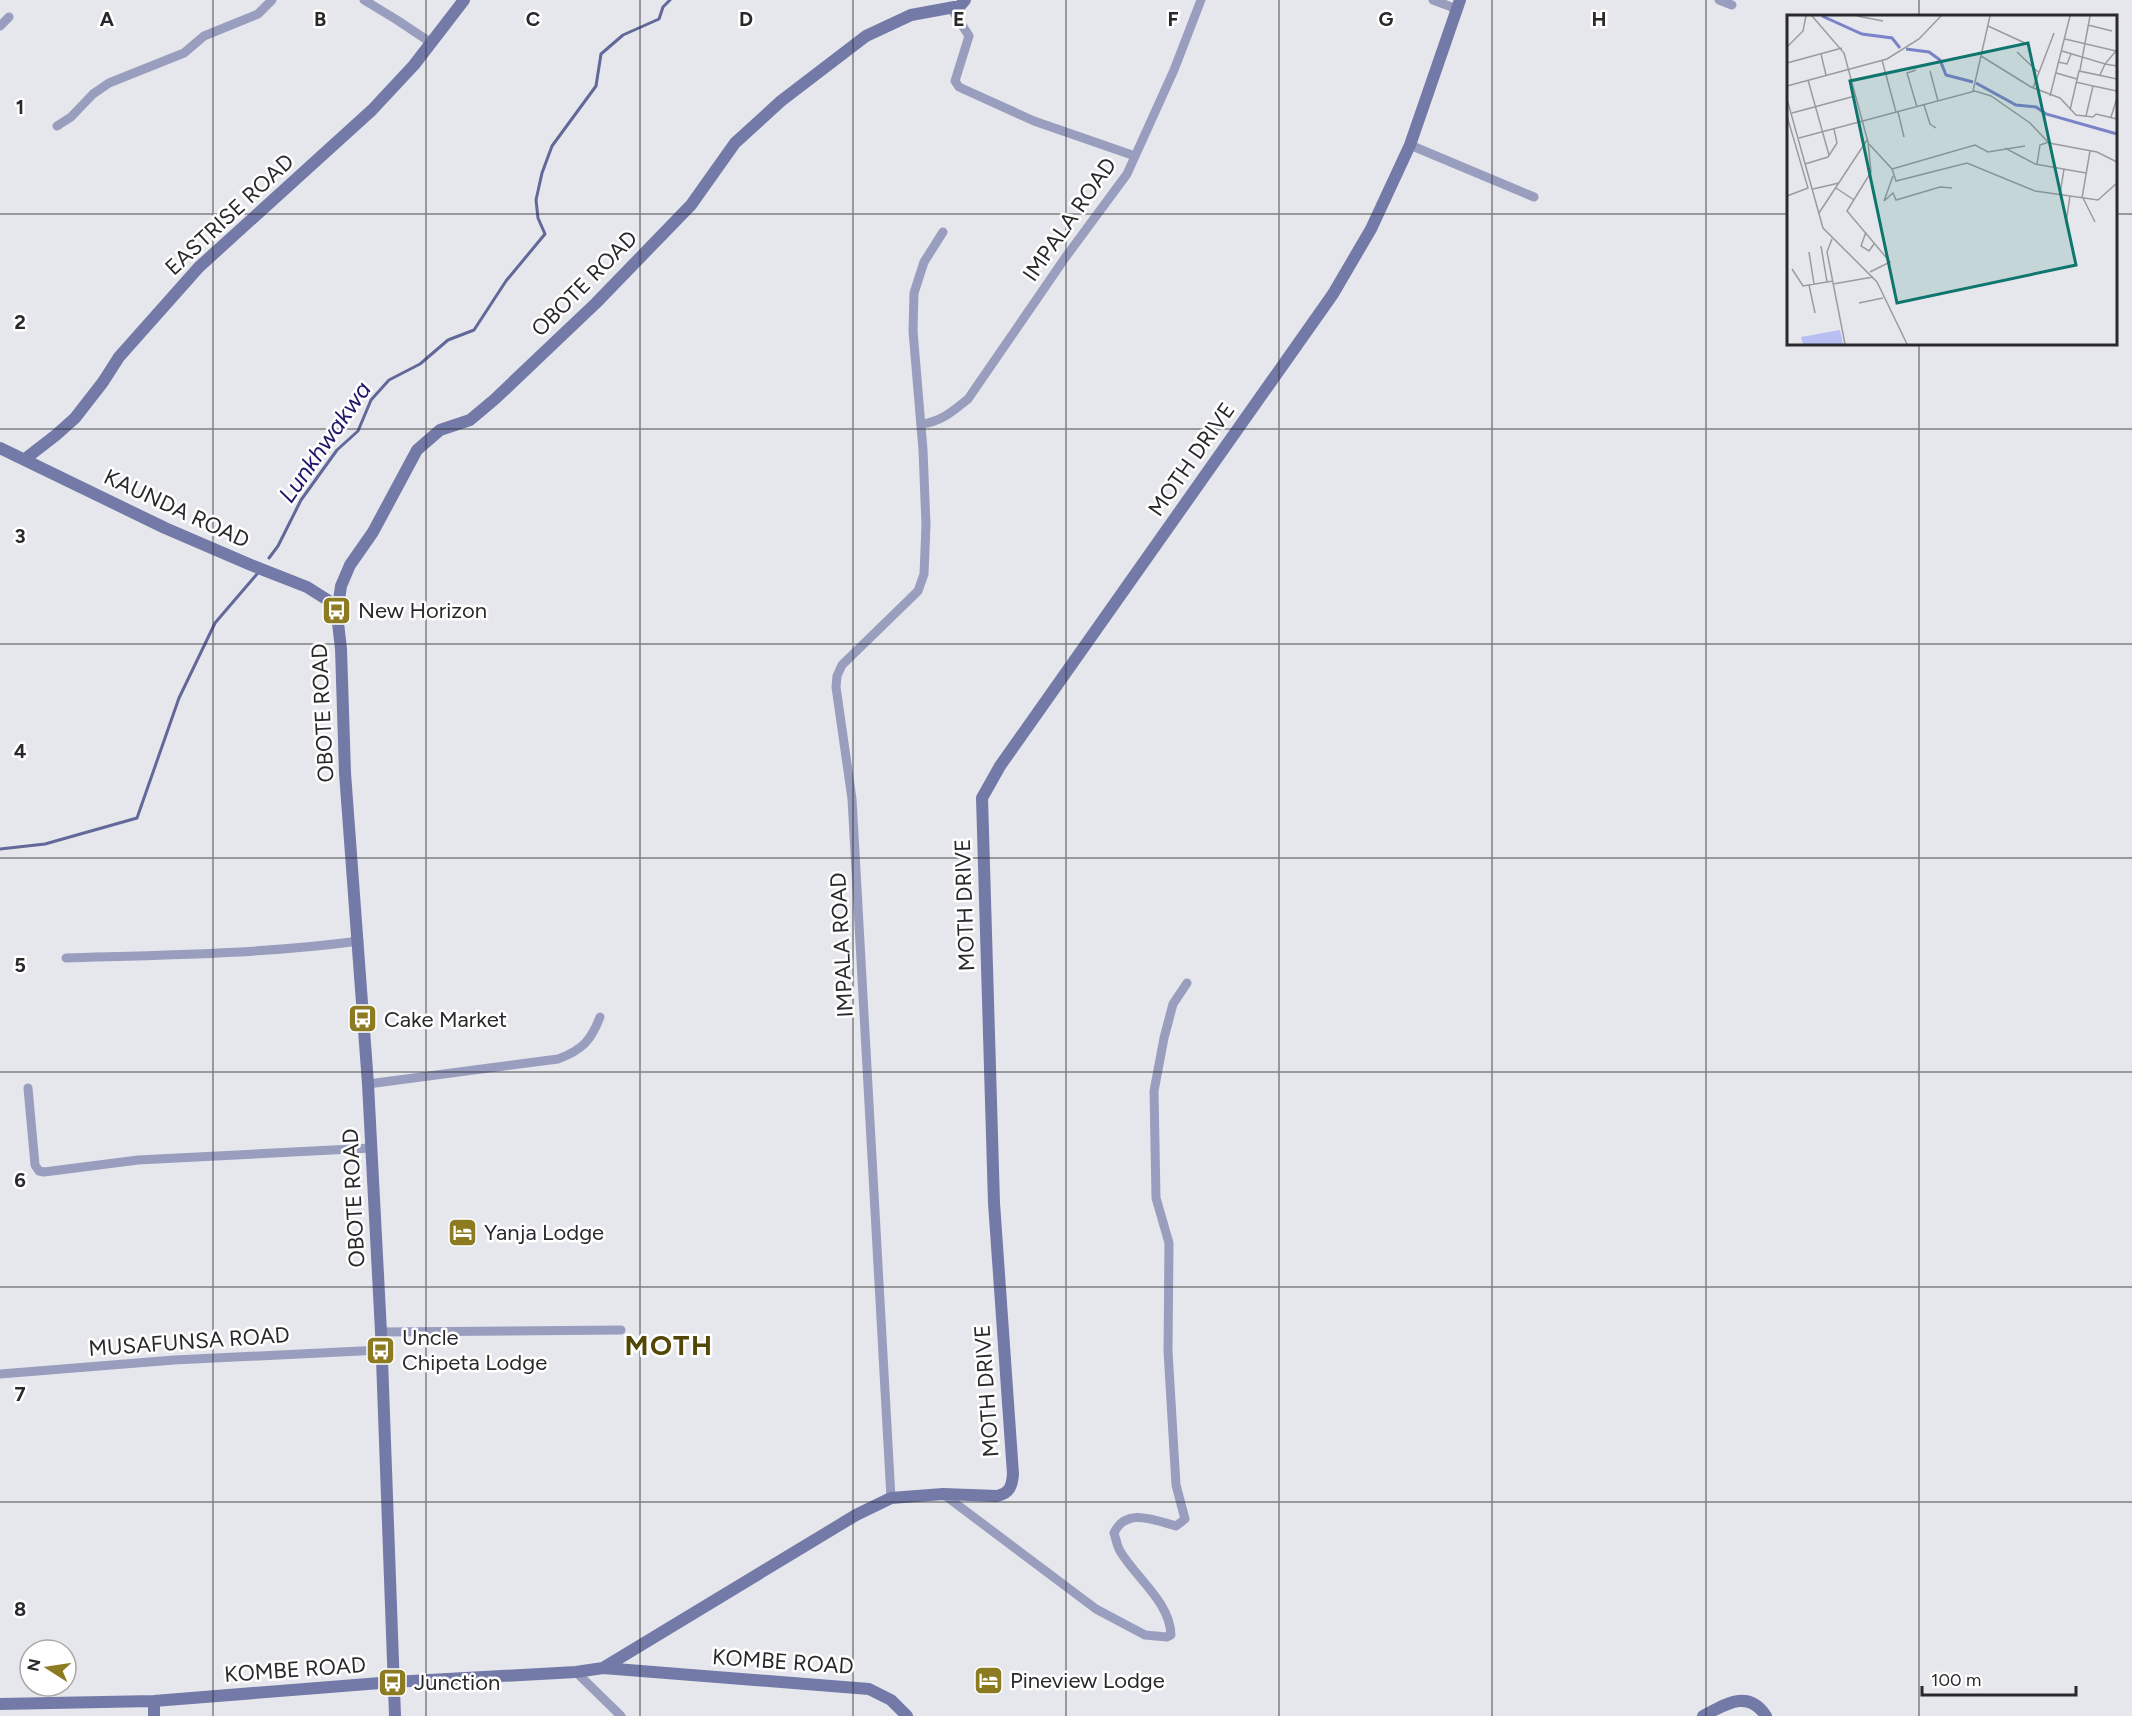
<svg xmlns="http://www.w3.org/2000/svg" width="2132" height="1716" viewBox="0 0 2132 1716" font-family="Figtree,sans-serif">
<rect width="100%" height="100%" fill="#e6e7ec"/>
<g fill="none" stroke-linecap="round" stroke-linejoin="round">
<path stroke="#626899" stroke-width="3" d="M 269,558 L 278,546 L 301,500 L 337,450 L 358,431 L 371,400 L 389,380 L 420,364 L 448,340 L 474,330 L 506,281 L 545,234 L 538,218 L 536,200 L 542,173 L 552,146 L 596,86 L 601,54 L 623,35 L 659,19 L 663,7 L 670,0
M 0,849 L 45,844 L 137,818 L 179,698 L 215,623 L 257,574"/>
<path stroke="#999ebe" stroke-width="9" d="M 364,0 L 397,20 L 430,42
M 1433,0 L 1457,9
M 1719,0 L 1732,5
M 951,8 L 969,36 L 955,81 L 959,87 L 1034,121 L 1135,156
M 0,26 L 9,17
M 57,126 L 71,117 L 93,94 L 109,83 L 184,53 L 204,36 L 258,14 L 272,0
M 1410,145 L 1534,197
M 921,424 C 941,422 953,411 968,399 L 1065,258 L 1127,174 L 1174,70 L 1201,0
M 66,958 C 164,955 262,954 359,941
M 368,1084 L 558,1059 C 582,1050 591,1041 600,1017
M 28,1088 L 35,1165 L 39,1171 L 44,1172 L 138,1160 L 371,1148
M 381,1332 L 621,1330
M 0,1374 L 174,1360 L 381,1350
M 943,1494 L 1096,1609 L 1145,1635 L 1167,1637 L 1171,1635 C 1170,1602 1136,1578 1120,1551 C 1117,1546 1116,1539 1114,1533 C 1126,1507 1154,1520 1176,1526 L 1185,1519 L 1176,1485 L 1168,1351 L 1169,1243 L 1156,1198 L 1154,1091 L 1164,1038 L 1173,1004 L 1187,983
M 891,1498 L 852,799 L 836,687 L 837,676 L 842,665 L 918,591 L 924,574 L 926,525 L 923,450 L 913,331 L 914,293 L 924,262 L 943,232
M 576,1672 L 621,1716"/>
<path stroke="#747aa8" stroke-width="12" d="M 0,448 L 165,528 L 251,565 L 307,587 L 337,606
M 25,459 L 56,435 L 75,418 L 103,382 L 119,357 L 199,267 L 372,110 L 414,65 L 464,0
M 603,1668 L 856,1515 L 891,1498 L 943,1494 L 997,1496 C 1010,1493 1012,1486 1013,1474 L 994,1203 L 982,798 L 1000,766 L 1333,294 L 1371,229 L 1410,145 L 1460,0
M 154,1701 L 154,1716
M 0,1704 L 154,1701 L 393,1682 L 576,1672 L 603,1668 L 869,1689 L 891,1700 L 907,1716
M 395,1716 L 381,1332 L 368,1084 L 345,773 L 341,649 L 337,614 L 341,586 L 350,565 L 373,532 L 417,450 L 440,430 L 470,420 L 495,399 L 596,303 L 691,205 L 735,143 L 781,101 L 866,36 L 911,15 L 960,6 L 965,0
M 1703,1716 C 1726,1704 1748,1689 1766,1716"/>
</g>
<path fill="none" stroke="#29292b" stroke-width="1.5" stroke-opacity="0.55" d="M 213,0 L 213,1716M 426,0 L 426,1716M 640,0 L 640,1716M 853,0 L 853,1716M 1066,0 L 1066,1716M 1279,0 L 1279,1716M 1492,0 L 1492,1716M 1706,0 L 1706,1716M 1919,0 L 1919,16M 0,214 L 1788,214M 2116,214 L 2132,214M 1919,344 L 1919,1716M 0,429 L 2132,429M 0,644 L 2132,644M 0,858 L 2132,858M 0,1072 L 2132,1072M 0,1287 L 2132,1287M 0,1502 L 2132,1502"/>
<defs>
<symbol id="bus-square" viewBox="-11 -11 22 22"><rect x="-9" y="-9" width="18" height="18" rx="4" fill="#8c7b20" stroke="#fff"/><path d="M-5-6H5V4H4V6H2V4H-2V6H-4V4H-5ZM-3.5-4V0h7V-4ZM-3.5 1.2v1.5H-2V1.2ZM2 1.2v1.5H3.5V1.2Z" fill="#fff"/></symbol>
<symbol id="hotel-square" viewBox="-11 -11 22 22"><rect x="-9" y="-9" width="18" height="18" rx="4" fill="#8c7b20" stroke="#fff"/><path d="M-6-4.5h1.5V1H6V5H4.5V3h-9V5H-6ZM-4 0a1.8 1.8 0 1 1 3.6 0ZM.5 0V-2.5h3Q6-2.5 6 0Z" fill="#fff"/></symbol>
</defs>
<g fill-rule="evenodd">
<use href="#bus-square" x="320" y="594" width="33" height="33"/>
<use href="#bus-square" x="346" y="1002" width="33" height="33"/>
<use href="#hotel-square" x="446" y="1216" width="33" height="33"/>
<use href="#bus-square" x="364" y="1334" width="33" height="33"/>
<use href="#hotel-square" x="972" y="1664" width="33" height="33"/>
<use href="#bus-square" x="376" y="1666" width="33" height="33"/>
</g>
<g text-anchor="middle" stroke-width="5" stroke-linejoin="round" paint-order="stroke">
<g font-size="22" fill="#29292b" stroke="#fff">
<text transform="translate(229 214) rotate(-43)" y="8">EASTRISE ROAD</text>
<text transform="translate(1069 219) rotate(-55)" y="8">IMPALA ROAD</text>
<text transform="translate(584 283) rotate(-45)" y="8">OBOTE ROAD</text>
<text transform="translate(1191 459) rotate(-55)" y="8">MOTH DRIVE</text>
<text transform="translate(177 508) rotate(25)" y="8">KAUNDA ROAD</text>
<text transform="translate(322 713) rotate(-93)" y="8">OBOTE ROAD</text>
<text transform="translate(964 905) rotate(-92)" y="8">MOTH DRIVE</text>
<text transform="translate(841 945) rotate(-93)" y="8">IMPALA ROAD</text>
<text transform="translate(353 1198) rotate(-93)" y="8">OBOTE ROAD</text>
<text transform="translate(189 1341) rotate(-4)" y="8">MUSAFUNSA ROAD</text>
<text transform="translate(986 1391) rotate(-94)" y="8">MOTH DRIVE</text>
<text transform="translate(783 1661) rotate(4)" y="8">KOMBE ROAD</text>
<text transform="translate(295 1669) rotate(-4)" y="8">KOMBE ROAD</text>
</g>
<g font-size="22" fill="#29292b" stroke="#fff" text-anchor="start">
<text x="358" y="618">New Horizon</text>
<text x="384" y="1027">Cake Market</text>
<text x="484" y="1240">Yanja Lodge</text>
<text x="402" y="1345">Uncle<tspan x="402" dy="25">Chipeta Lodge</tspan></text>
<text x="1010" y="1688">Pineview Lodge</text>
<text x="414" y="1690">Junction</text>
</g>
<g font-size="24" font-style="italic" fill="#201769" stroke="#fff">
<text transform="translate(325 442) rotate(-55)" y="8">Lunkhwakwa</text>
</g>
<g font-size="28" font-weight="bold" letter-spacing="1.5" fill="#524704" stroke="#fff">
<text x="669" y="1355">MOTH</text>
</g>
</g>
<g transform="translate(1787 15)">
<rect width="330" height="330" fill="#e6e7ec"/>
<path d="M 53,315 L 56,329 L 16,329 L 14,322 Z" fill="#b7bff4"/>
<path fill="none" stroke="#7b83c8" stroke-width="3" d="M 35,1 L 75,19 L 105,23 L 113,33M 119,34 L 142,37 L 153,45 L 159,60 L 186,67M 189,68 L 229,90 L 249,92 L 259,99 L 330,119"/>
<path fill="none" stroke="#9a9b9f" stroke-width="1.5" d="M 25,1 L 57,38 L 81,127 L 84,157 L 60,196 L 103,247 L 83,257M 70,1 L 96,6M 301,10 L 325,16M 201,11 L 240,29M 278,24 L 329,36M 0,32 L 16,16 L 19,1M 275,36 L 318,49 L 329,36M 230,37 L 251,57M 34,39 L 39,60M 194,41 L 244,72 L 273,83 L 289,100 L 306,102 L 309,99 L 330,104M 95,45 L 109,97M 271,47 L 280,49 L 284,39M 0,48 L 55,33M 129,55 L 120,58 L 130,92M 293,55 L 303,1M 143,56 L 151,86M 269,58 L 290,64M 313,60 L 318,49 L 330,51M 21,65 L 42,140M 289,67 L 306,71 L 299,101M 0,71 L 100,44 L 132,24 L 154,1M 306,71 L 330,76M 246,73 L 267,18M 186,76 L 203,1M 263,81 L 283,1M 0,84 L 36,213 L 90,267 L 120,329M 137,90 L 143,109 L 149,113M 283,95 L 292,56 L 330,64M 111,97 L 117,122M 5,98 L 68,81M 0,101 L 21,173 L 0,181M 324,102 L 330,83M 12,123 L 188,76 L 204,81 L 243,108 L 262,128 L 310,137 L 330,147M 82,129 L 105,154 L 109,166 L 180,148 L 248,176 L 311,185 L 330,168M 218,133 L 248,149 L 299,158M 18,149 L 41,142 L 50,128 L 47,114M 250,149 L 253,130 L 262,127M 105,154 L 188,130 L 201,137 L 238,131M 106,161 L 97,186 L 106,178 L 109,185 L 153,172 L 165,173M 49,173 L 67,185M 26,174 L 52,168M 273,179 L 277,154M 295,183 L 303,136M 296,183 L 308,207M 32,198 L 80,125M 279,208 L 283,181M 79,217 L 74,231 L 82,236 L 87,229M 45,224 L 40,237 L 58,329M 34,231 L 40,267M 22,237 L 27,269M 5,254 L 16,271 L 46,266M 46,269 L 86,262M 22,270 L 28,298M 72,288 L 96,283"/>
<path fill="#0f766e" fill-opacity="0.15" stroke="#0f766e" stroke-width="3" d="M 241,28 L 289,250 L 110,288 L 63,66 Z"/>
<rect width="330" height="330" fill="none" stroke="#29292b" stroke-width="3"/>
</g>
<g font-size="20" text-anchor="middle" font-weight="bold" fill="#29292b" stroke="#fff" stroke-width="5" stroke-linejoin="round" paint-order="stroke">
<text x="107" y="26">A</text>
<text x="320" y="26">B</text>
<text x="533" y="26">C</text>
<text x="746" y="26">D</text>
<text x="959" y="26">E</text>
<text x="1173" y="26">F</text>
<text x="1386" y="26">G</text>
<text x="1599" y="26">H</text>
<text x="20" y="114">1</text>
<text x="20" y="329">2</text>
<text x="20" y="543">3</text>
<text x="20" y="758">4</text>
<text x="20" y="972">5</text>
<text x="20" y="1187">6</text>
<text x="20" y="1401">7</text>
<text x="20" y="1616">8</text>
</g>
<g transform="translate(48 1668) rotate(282)"><circle r="28" fill="#ffffff" stroke="#a9a9aa" stroke-width="1.5"/>
<path d="M0-4.5L10 22L0 15L-10 22Z" fill="#8c7b20"/>
<text y="-9" font-size="16" font-weight="bold" text-anchor="middle" fill="#29292b">N</text>
</g>
<path d="M1922 1686v9h154v-9" fill="none" stroke="#29292b" stroke-width="3"/>
<text x="1931" y="1686" font-size="18" fill="#29292b" stroke="#ffffff" stroke-width="4.5" paint-order="stroke">100 m</text>
</svg>
